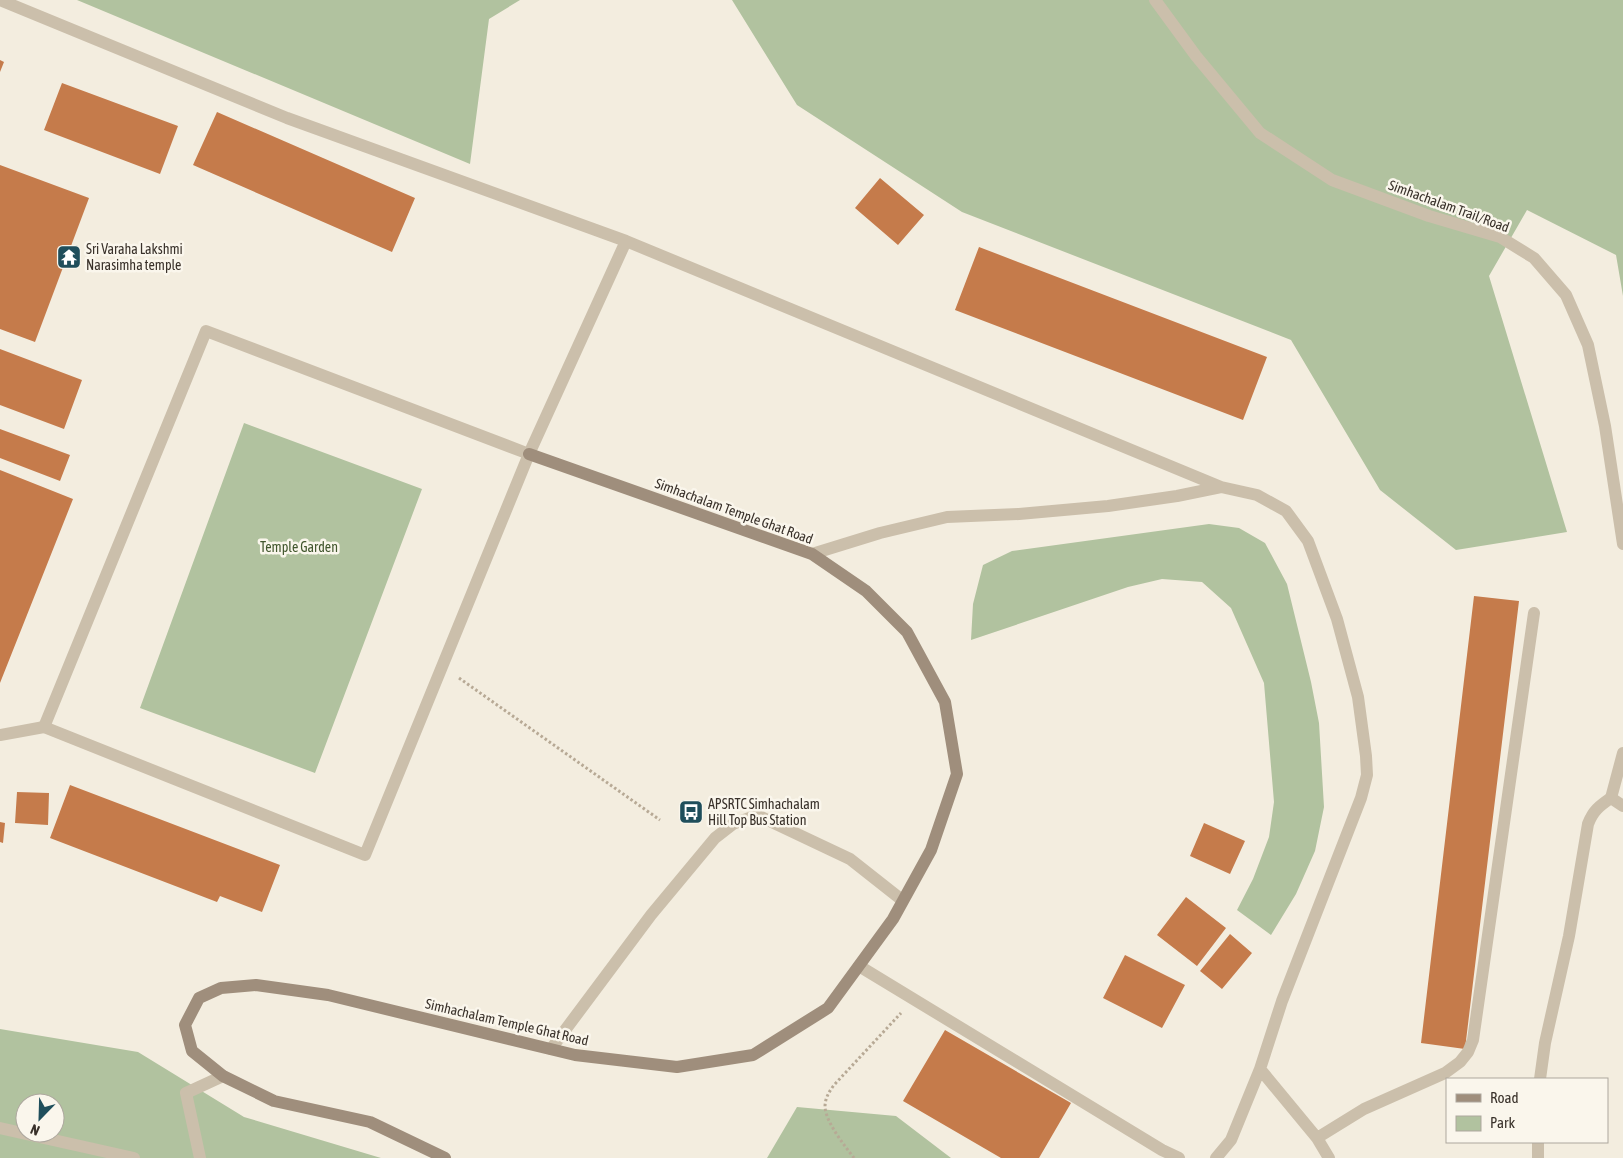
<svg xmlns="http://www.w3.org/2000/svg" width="1623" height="1158" viewBox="0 0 1623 1158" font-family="'Asap Condensed',sans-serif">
<rect width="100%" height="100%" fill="#f3eddf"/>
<path fill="#b1c29f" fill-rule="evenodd" d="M 77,0 L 520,0 L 489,19 L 470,164 Z
M 732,0 L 1623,0 L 1623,296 L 1616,255 L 1527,210 L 1489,276 L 1567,532 L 1456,550 L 1380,490 L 1291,340 L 962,212 L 797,105 Z
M 244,423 L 422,489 L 315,773 L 140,708 Z
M 1209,524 L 1239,528 L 1265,543 L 1287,584 L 1311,682 L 1319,723 L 1324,807 L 1315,851 L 1296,894 L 1271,935 L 1237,910 L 1253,879 L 1269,837 L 1274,802 L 1264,683 L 1231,608 L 1202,582 L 1162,579 L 1128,587 L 971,640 L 973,604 L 983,565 L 1012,551 Z
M 0,1029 L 138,1052 L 244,1117 L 381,1158 L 0,1158 ZM 25,1103 L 55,1103 L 55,1133 L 25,1133 Z
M 797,1107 L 896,1116 L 951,1158 L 767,1158 Z"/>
<path fill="#c57b4b" d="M 0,60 L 4,62 L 0,72 Z
M 62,83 L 178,126 L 160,174 L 44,130 Z
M 217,112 L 415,198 L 392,252 L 193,165 Z
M 0,165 L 89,198 L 35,342 L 0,329 Z
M 880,178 L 924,215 L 898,245 L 855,208 Z
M 979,247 L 1267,357 L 1243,420 L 955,310 Z
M 0,349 L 82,380 L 64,429 L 0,405 Z
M 0,429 L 70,455 L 60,481 L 0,458 Z
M 0,470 L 73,499 L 0,683 Z
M 1474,596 L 1519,601 L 1465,1049 L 1421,1043 Z
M 70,785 L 280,865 L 262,912 L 220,896 L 217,902 L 50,838 Z
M 17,792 L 49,793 L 48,825 L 15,823 Z
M 0,822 L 5,823 L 3,843 L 0,842 Z
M 1204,823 L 1245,841 L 1230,874 L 1190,856 Z
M 1186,897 L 1226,928 L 1197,966 L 1157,935 Z
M 1230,934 L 1252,953 L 1222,989 L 1200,971 Z
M 1125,955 L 1185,985 L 1162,1028 L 1103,998 Z
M 945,1030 L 1071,1103 L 1039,1158 L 1001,1158 L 903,1101 Z"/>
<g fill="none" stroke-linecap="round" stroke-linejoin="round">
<path stroke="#b7a995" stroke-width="3" stroke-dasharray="2.5 2.5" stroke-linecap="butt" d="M 459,678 L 660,820
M 854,1158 C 845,1146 826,1123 825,1107 C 825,1098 829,1092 834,1085 L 901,1013"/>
<path stroke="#cbbfab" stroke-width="12" d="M 0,0 L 287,118 L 626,241 L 1221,487
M 529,454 L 626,241
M 812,554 L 880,533 L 947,517 L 1019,514 L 1108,506 L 1177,496 L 1221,487 L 1257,495 L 1286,511 L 1308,541 L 1337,619 L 1358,697 L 1366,756 L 1367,775 L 1361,798 L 1282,1001 L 1260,1069 L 1231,1140 L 1216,1158
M 0,735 L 44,727
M 859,966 L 1162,1150 L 1179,1158
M 551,1049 L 651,915 L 715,838 L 733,824 L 757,815 L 850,859 L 902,900
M 1260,1069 L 1317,1138 L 1329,1158
M 1540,1079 L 1545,1043 L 1569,936 L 1588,824 C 1593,811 1599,806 1611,798 L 1623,806
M 0,1128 L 134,1158
M 1317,1138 L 1364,1109 L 1445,1073 L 1460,1062 L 1468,1052 L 1473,1040 L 1534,613
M 1538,1158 L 1538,1142"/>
<path stroke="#cbbfab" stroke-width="12" d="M 1155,0 L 1196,56 L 1260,133 L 1332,180 L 1429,216 L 1500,237 L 1534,258 L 1566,295 L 1588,345 L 1605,426 L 1623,544
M 206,331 L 529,454 L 365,855 L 44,727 Z
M 1611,798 L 1623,753
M 200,1158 L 186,1093 L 223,1076"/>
<path stroke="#9f8e7c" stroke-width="12" d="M 445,1158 L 370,1122 L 274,1101 L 223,1076 L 192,1051 L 185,1025 L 199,998 L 221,988 L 256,985 L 328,995 L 575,1055 L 677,1067 L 753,1055 L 828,1008 L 893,919 L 931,850 L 957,774 L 945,702 L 907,632 L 866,591 L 812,554 L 529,454"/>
</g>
<defs>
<symbol id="temple-square" viewBox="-11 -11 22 22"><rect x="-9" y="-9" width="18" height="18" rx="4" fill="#1f4e5b" stroke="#faf6ec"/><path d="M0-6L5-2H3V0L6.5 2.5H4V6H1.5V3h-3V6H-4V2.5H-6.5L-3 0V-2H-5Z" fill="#fff"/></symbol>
<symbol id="bus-square" viewBox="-11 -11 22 22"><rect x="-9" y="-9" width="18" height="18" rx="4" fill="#1f4e5b" stroke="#faf6ec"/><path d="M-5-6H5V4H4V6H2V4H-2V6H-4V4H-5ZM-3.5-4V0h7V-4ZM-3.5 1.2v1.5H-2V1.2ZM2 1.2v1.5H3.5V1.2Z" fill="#fff"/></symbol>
</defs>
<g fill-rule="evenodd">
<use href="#temple-square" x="55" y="243" width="28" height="28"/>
<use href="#bus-square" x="677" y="798" width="28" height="28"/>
</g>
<g text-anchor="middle" stroke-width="5" stroke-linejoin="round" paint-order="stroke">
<g font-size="14" fill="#39312a" stroke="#faf6ec">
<text transform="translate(1449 206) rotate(20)" y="5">Simhachalam Trail/Road</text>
<text transform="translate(734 511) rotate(20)" y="5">Simhachalam Temple Ghat Road</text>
<text transform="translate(507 1022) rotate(13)" y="5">Simhachalam Temple Ghat Road</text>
</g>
<g font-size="14" fill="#39312a" stroke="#faf6ec" text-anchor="start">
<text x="86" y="254">Sri Varaha Lakshmi<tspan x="86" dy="16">Narasimha temple</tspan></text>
<text x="708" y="809">APSRTC Simhachalam<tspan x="708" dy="16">Hill Top Bus Station</tspan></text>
</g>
<g font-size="14" fill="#42572e" stroke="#faf6ec">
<text x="299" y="552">Temple Garden</text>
</g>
</g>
<rect x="1446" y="1078" width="162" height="65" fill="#faf6ec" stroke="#ada79e"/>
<rect x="1456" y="1094" width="25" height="8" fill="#9f8e7c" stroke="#ada79e"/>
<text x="1490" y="1103" font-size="15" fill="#39312a">Road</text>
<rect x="1456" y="1116" width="25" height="15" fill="#b1c29f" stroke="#ada79e"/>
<text x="1490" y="1128" font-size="15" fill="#39312a">Park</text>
<g transform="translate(40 1118) rotate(203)"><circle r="24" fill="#faf6ec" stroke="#ada79e"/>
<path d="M0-4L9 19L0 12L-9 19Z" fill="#1f4e5b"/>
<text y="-8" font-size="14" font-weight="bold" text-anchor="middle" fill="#39312a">N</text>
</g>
</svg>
